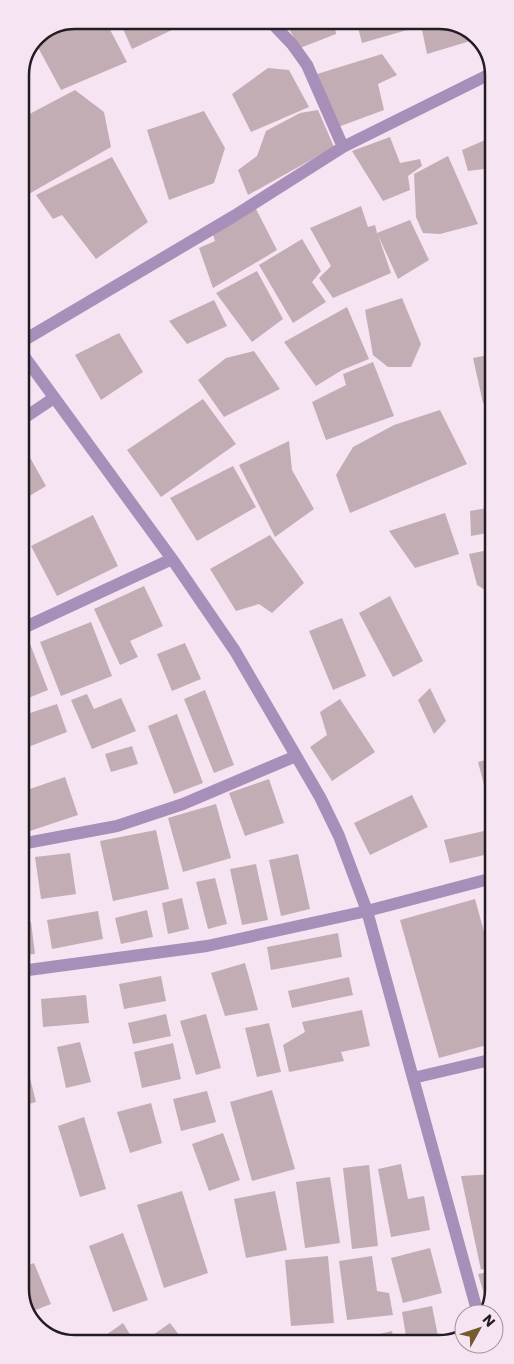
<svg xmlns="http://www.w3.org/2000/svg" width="514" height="1364" viewBox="0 0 514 1364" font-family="Poppins,sans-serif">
<rect width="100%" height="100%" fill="#f6e4f2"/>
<path fill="#c3adb5" d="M 74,20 L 105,20 L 127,62 L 61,90 L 34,40 L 36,36 Z
M 119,20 L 193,20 L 132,49 Z
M 284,20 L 334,20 L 336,34 L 300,48 Z
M 356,20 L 411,20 L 414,28 L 362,43 Z
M 420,20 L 443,20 L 475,33 L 477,39 L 427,54 Z
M 382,54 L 397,75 L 378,84 L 384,110 L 338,127 L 317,74 Z
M 268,68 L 289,70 L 309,107 L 251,132 L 232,94 Z
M 75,90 L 104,112 L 111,147 L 20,199 L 20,119 Z
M 318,110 L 334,147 L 248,195 L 238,170 L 257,156 L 266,131 L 300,113 Z
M 204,111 L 225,148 L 214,183 L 169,200 L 147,130 Z
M 390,137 L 400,163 L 420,159 L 422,166 L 408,176 L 410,190 L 383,201 L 352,151 Z
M 490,138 L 492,168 L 468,171 L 462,150 Z
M 448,156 L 478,224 L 440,234 L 423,233 L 416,217 L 414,174 Z
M 112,157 L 148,222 L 96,259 L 62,215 L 53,219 L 36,195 Z
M 361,206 L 368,227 L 375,225 L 377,233 L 410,220 L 429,260 L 398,279 L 378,235 L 391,273 L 333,298 L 319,278 L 331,266 L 310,228 Z
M 255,207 L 277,250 L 213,288 L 199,248 L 215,241 L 212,232 Z
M 302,239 L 321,271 L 312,282 L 326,302 L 293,323 L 259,265 Z
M 257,271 L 283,319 L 252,342 L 216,293 Z
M 402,298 L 421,344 L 411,367 L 388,367 L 373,355 L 365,310 Z
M 214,300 L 227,326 L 187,344 L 169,321 Z
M 347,307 L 369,359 L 342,370 L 316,386 L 284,342 Z
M 119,333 L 143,372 L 101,400 L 75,355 Z
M 254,351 L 280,389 L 224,417 L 198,380 L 226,358 Z
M 493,354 L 493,401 L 483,403 L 473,358 Z
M 373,362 L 394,416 L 326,440 L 312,402 L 346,385 L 343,374 Z
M 203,399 L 236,444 L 161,497 L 127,450 Z
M 440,410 L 467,464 L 350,513 L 336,475 L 353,447 L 394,425 Z
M 289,441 L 292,470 L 314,509 L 275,537 L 239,465 Z
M 28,454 L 46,486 L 21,501 L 21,458 Z
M 233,466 L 256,507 L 197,541 L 170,498 Z
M 493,507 L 493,532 L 471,536 L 470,511 Z
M 445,513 L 459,554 L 415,568 L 389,531 Z
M 93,515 L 118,566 L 57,596 L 31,546 Z
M 270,535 L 304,583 L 272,613 L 259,604 L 236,611 L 210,569 Z
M 493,549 L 493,595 L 477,585 L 469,554 Z
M 21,558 L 30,577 L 21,581 Z
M 144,586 L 163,626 L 130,641 L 138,657 L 120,665 L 94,609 Z
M 390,596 L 423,661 L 393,677 L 359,613 Z
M 342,618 L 366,676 L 333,690 L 309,631 Z
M 91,622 L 112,676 L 61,696 L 40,642 Z
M 27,636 L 48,690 L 21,701 L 21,638 Z
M 185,643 L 201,679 L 172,691 L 157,654 Z
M 430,688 L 446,721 L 434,734 L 418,700 Z
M 205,690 L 234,765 L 214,773 L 184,699 Z
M 87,694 L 94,709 L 121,698 L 136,731 L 92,749 L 71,700 Z
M 340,699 L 375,752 L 332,781 L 310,747 L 327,735 L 320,712 Z
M 57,704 L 67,732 L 23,749 L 21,716 Z
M 177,714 L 203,783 L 174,794 L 148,726 Z
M 132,746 L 138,764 L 111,772 L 105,754 Z
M 493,758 L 493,799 L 488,800 L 478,762 Z
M 65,777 L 78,815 L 30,831 L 21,805 L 21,792 Z
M 269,779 L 284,823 L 245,836 L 229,793 Z
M 412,795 L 428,827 L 370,855 L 354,823 Z
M 216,804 L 231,858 L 183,872 L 168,818 Z
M 493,829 L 493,853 L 450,863 L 444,840 Z
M 156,830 L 169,889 L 113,901 L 100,841 Z
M 70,853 L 76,894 L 41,899 L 35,857 Z
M 298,854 L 310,909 L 281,916 L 269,860 Z
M 256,864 L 268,920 L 242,925 L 230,869 Z
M 215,878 L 227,924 L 208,929 L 196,882 Z
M 182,898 L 189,929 L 168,934 L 162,903 Z
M 475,899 L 493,964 L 494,1043 L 439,1058 L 400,920 Z
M 147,910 L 153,937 L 121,944 L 115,918 Z
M 98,911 L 103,939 L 52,949 L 47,920 Z
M 31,922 L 35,954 L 21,955 L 21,923 Z
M 338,933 L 342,957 L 271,970 L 267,947 Z
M 245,963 L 258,1010 L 225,1016 L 211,973 Z
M 161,976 L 166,1001 L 124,1009 L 119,984 Z
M 349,977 L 353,995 L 292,1008 L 288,991 Z
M 86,995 L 89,1023 L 43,1027 L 41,999 Z
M 362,1010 L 370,1046 L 341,1052 L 344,1061 L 289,1072 L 283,1045 L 305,1032 L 302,1022 Z
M 166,1014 L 171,1036 L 133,1044 L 128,1023 Z
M 206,1014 L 221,1068 L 196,1075 L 180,1021 Z
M 269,1023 L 281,1072 L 257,1077 L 245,1028 Z
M 80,1042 L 91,1082 L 66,1088 L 57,1047 Z
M 173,1043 L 181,1079 L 142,1088 L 134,1052 Z
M 22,1046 L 36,1102 L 22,1106 Z
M 272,1090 L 295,1169 L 252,1181 L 230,1102 Z
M 207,1091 L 216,1122 L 181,1131 L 173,1099 Z
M 151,1103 L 162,1143 L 130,1153 L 117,1112 Z
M 84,1117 L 106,1189 L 80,1197 L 58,1126 Z
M 223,1133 L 240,1180 L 209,1191 L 192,1144 Z
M 401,1164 L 408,1199 L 424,1196 L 430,1230 L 391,1237 L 378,1169 Z
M 369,1165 L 378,1246 L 352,1249 L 343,1168 Z
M 494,1174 L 494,1264 L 481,1270 L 461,1176 Z
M 330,1177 L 340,1243 L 305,1248 L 296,1182 Z
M 182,1191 L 208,1273 L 164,1288 L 137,1205 Z
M 275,1191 L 287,1250 L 246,1258 L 234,1199 Z
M 123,1233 L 148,1300 L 113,1312 L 89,1246 Z
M 430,1248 L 442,1293 L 403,1303 L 391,1258 Z
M 328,1256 L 334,1323 L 291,1326 L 285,1260 Z
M 372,1256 L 377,1291 L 389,1293 L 393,1315 L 347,1320 L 339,1261 Z
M 34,1263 L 51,1304 L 28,1313 L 22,1304 L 22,1268 Z
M 494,1271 L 494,1290 L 488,1307 L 478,1274 Z
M 432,1306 L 438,1336 L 407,1342 L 402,1312 Z
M 123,1323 L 136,1344 L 93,1344 Z
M 170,1323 L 185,1343 L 140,1344 Z
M 392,1331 L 394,1342 L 355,1343 L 355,1340 Z
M 322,1334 L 323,1343 L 288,1343 L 287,1339 Z"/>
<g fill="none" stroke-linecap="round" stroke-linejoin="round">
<path stroke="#a78fb9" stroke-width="12" d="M 269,20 L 292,44 L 307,65 L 343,147
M 485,49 L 492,70
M 21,342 L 234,216 L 343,147 L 492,73
M 21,352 L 172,559 L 235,651 L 320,797 L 339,836 L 367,911 L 478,1314
M 21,420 L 54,398
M 21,629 L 172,559
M 21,844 L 117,826 L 183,804 L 296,756
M 21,971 L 207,946 L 367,911 L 493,878
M 413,1078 L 494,1059"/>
</g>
<path d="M0 0H514V1364H0ZM75 29H439A46 46 0 0 1 485 75V1289A46 46 0 0 1 439 1335H75A46 46 0 0 1 29 1289V75A46 46 0 0 1 75 29Z" fill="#f6e4f2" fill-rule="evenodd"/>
<path fill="none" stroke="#231c22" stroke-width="2.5" d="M75 29H439A46 46 0 0 1 485 75V1289A46 46 0 0 1 439 1335H75A46 46 0 0 1 29 1289V75A46 46 0 0 1 75 29Z"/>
<g transform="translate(479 1329) rotate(50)"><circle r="24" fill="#f6e4f2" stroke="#a2949f"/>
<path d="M0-4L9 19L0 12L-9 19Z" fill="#745a2c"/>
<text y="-8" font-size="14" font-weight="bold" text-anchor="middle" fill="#231c22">N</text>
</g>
</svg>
